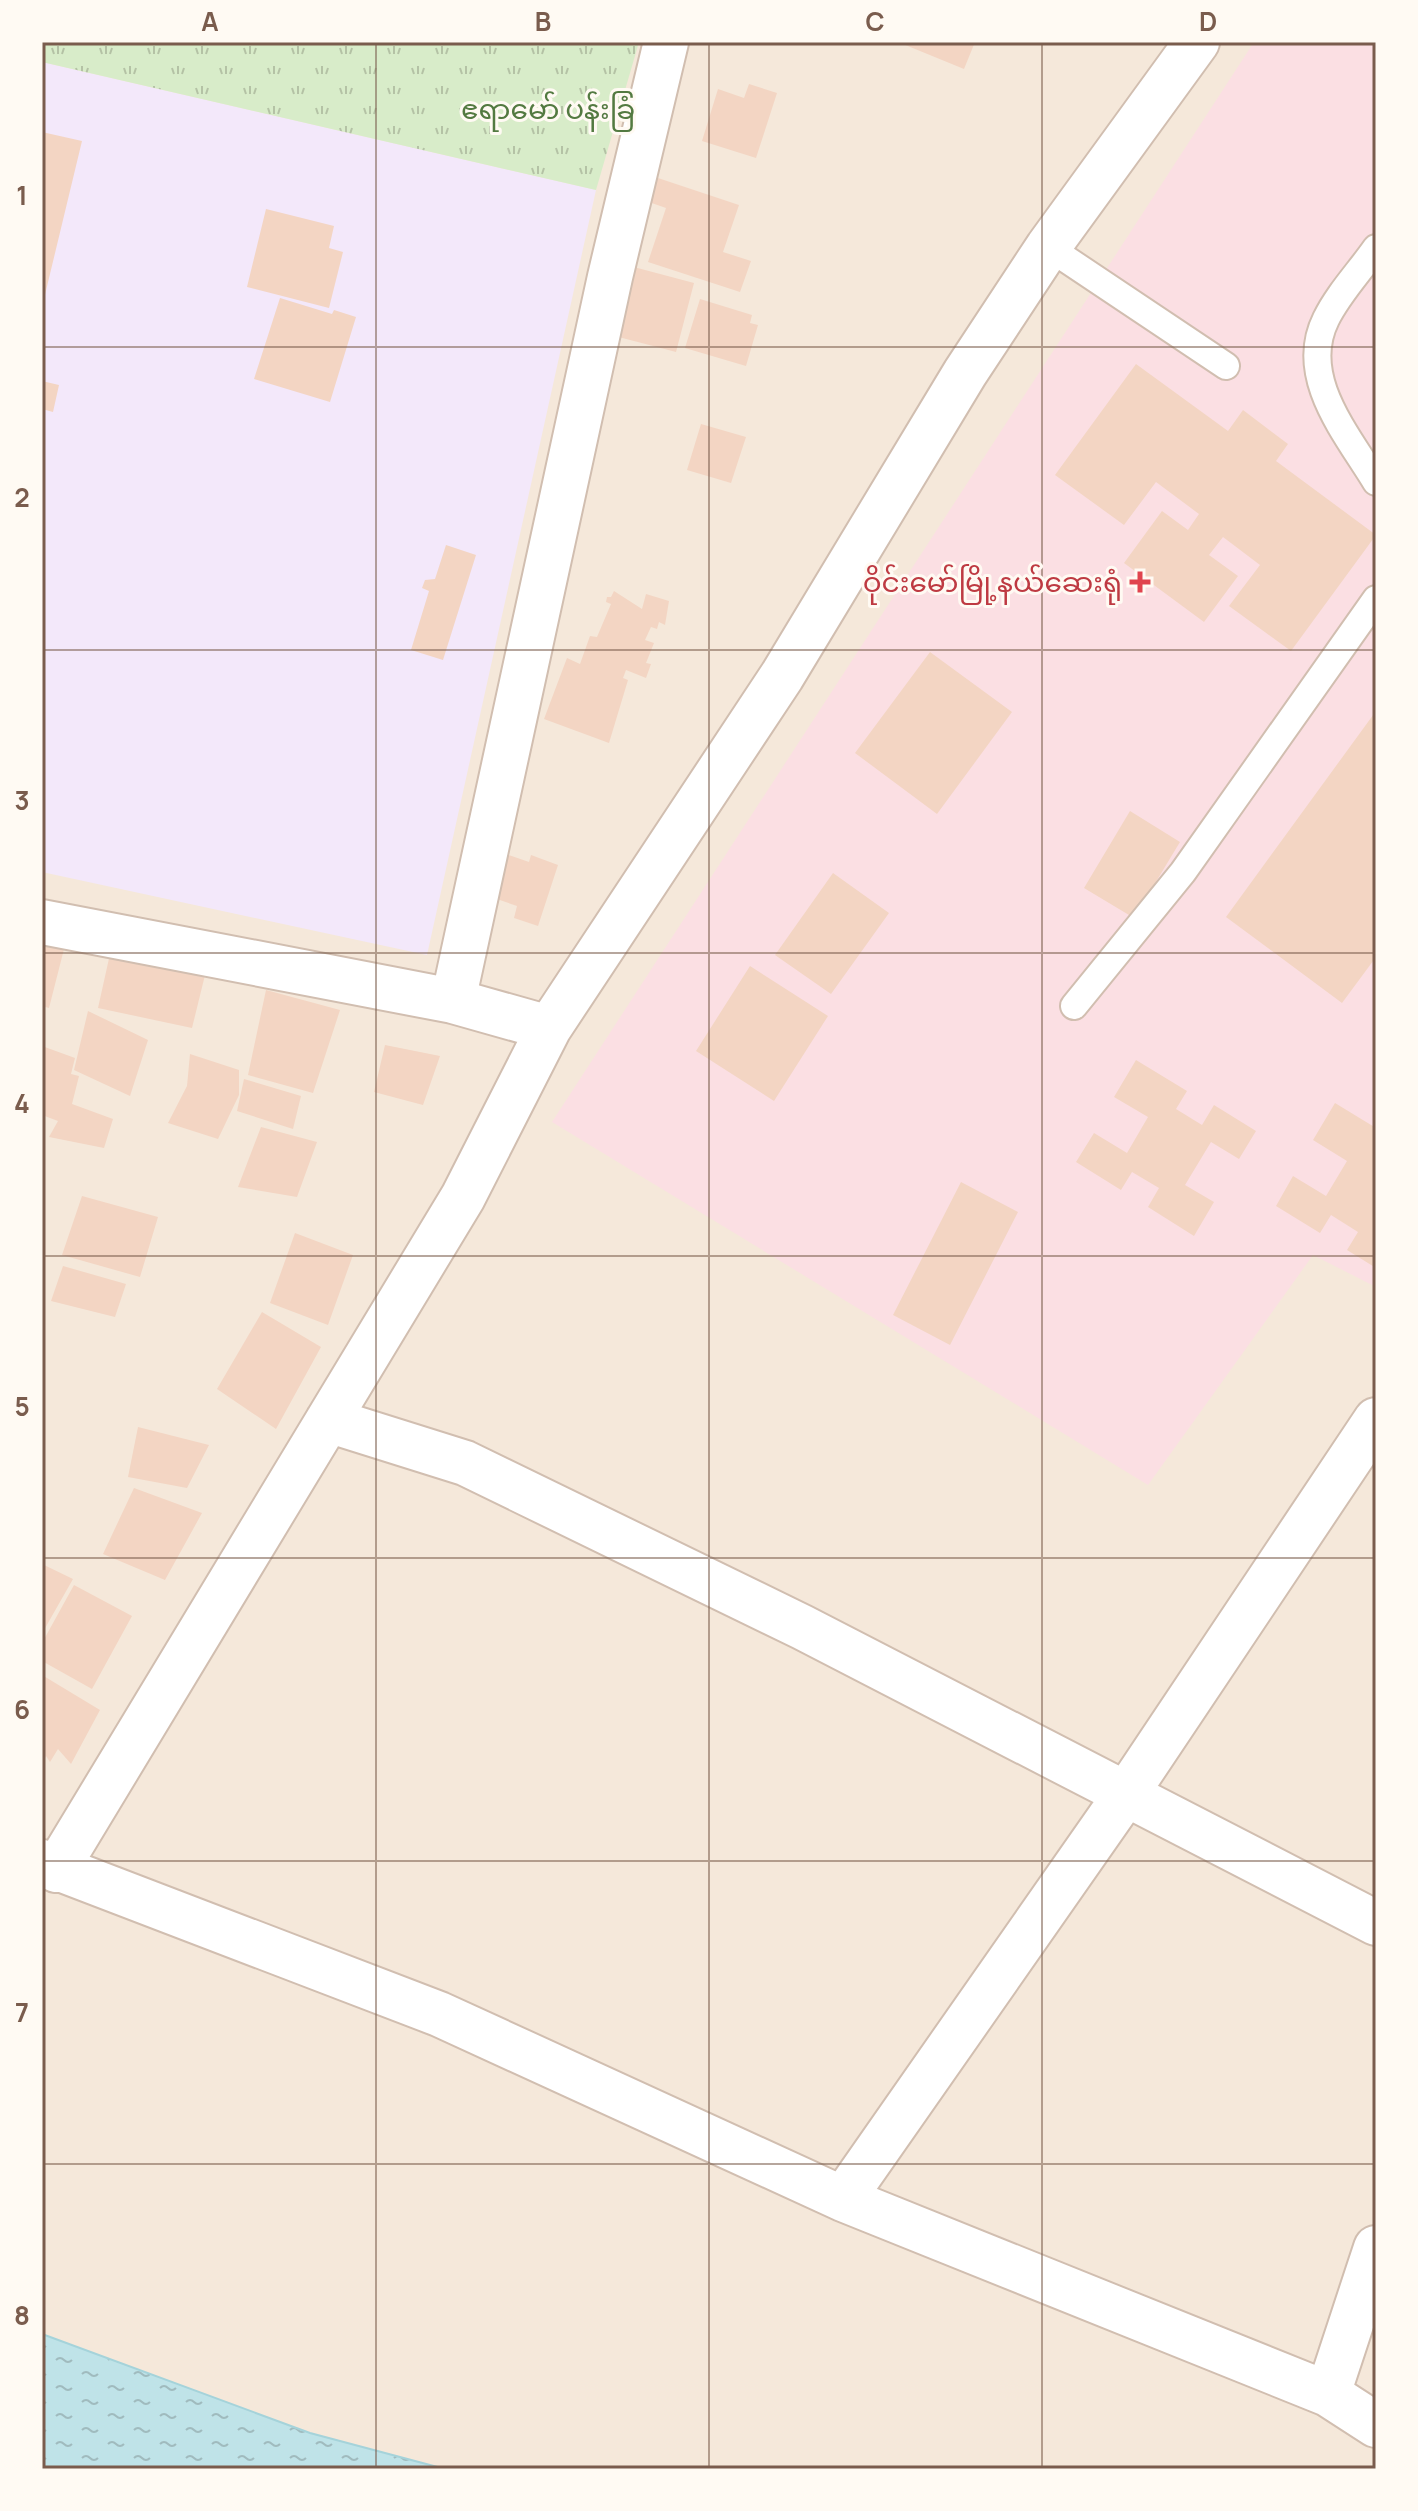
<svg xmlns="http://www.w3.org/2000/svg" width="1418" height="2511" viewBox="0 0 1418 2511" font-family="Manrope,'Noto Sans Myanmar',sans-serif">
<defs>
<pattern id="park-tufts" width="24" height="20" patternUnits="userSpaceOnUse" patternTransform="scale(2)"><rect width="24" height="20" fill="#d8ecc9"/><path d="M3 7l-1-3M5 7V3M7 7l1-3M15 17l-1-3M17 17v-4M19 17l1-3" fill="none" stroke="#b4c2a5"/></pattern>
<pattern id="water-ripples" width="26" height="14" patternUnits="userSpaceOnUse" patternTransform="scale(2)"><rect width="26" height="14" fill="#bfe3e8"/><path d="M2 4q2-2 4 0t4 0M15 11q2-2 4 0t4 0" fill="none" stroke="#a0bbbe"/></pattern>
</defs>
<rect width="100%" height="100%" fill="#fdf6ec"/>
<path fill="#f5e8da" d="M 42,42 L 1376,42 L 1376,2469 L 445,2469 L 310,2433 L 42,2334 Z"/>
<path fill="#f3e8fa" d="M 42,62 L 596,190 L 427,955 L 42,872 Z"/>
<path fill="#fbdfe3" d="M 1254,42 L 1376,42 L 1376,1287 L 1313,1255 L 1148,1485 L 552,1122 Z"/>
<path fill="url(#park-tufts)" d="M 42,42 L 639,42 L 596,190 L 42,62 Z"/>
<path fill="url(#water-ripples)" stroke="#a5d3da" stroke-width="2" d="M 42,2334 L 310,2433 L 445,2469 L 42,2469 Z"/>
<path fill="#f3d5c3" d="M 898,42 L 975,42 L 964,69 Z
M 749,84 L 777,93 L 756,158 L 702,141 L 718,89 L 744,98 Z
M 42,132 L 82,141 L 43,303 L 42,303 Z
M 655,177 L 739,205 L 723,252 L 751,261 L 740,292 L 648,262 L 666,208 L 646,201 Z
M 266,209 L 334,226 L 329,248 L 343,252 L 329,308 L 247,287 Z
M 630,266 L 694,283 L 676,352 L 611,335 Z
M 280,298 L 332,314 L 334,310 L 356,317 L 330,402 L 254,379 Z
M 700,299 L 752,315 L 750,323 L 758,325 L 746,366 L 685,348 Z
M 1136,364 L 1228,431 L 1243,410 L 1288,444 L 1276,461 L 1376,535 L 1291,651 L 1229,606 L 1260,565 L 1223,537 L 1209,555 L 1238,576 L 1204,622 L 1124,563 L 1162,511 L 1188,530 L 1199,514 L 1156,482 L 1124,525 L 1055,475 Z
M 42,381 L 59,385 L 53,412 L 42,409 Z
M 701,424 L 746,437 L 731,483 L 687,470 Z
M 446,545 L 476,555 L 443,660 L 411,650 L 429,591 L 422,588 L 425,580 L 435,579 Z
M 614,591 L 642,609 L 646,594 L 669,601 L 665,625 L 659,622 L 657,629 L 651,627 L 645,640 L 654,643 L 646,663 L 651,664 L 646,678 L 626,670 L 623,678 L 628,680 L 609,743 L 544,719 L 567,658 L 580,664 L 590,636 L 597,637 L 611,604 L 606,602 L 607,597 L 611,597 Z
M 930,652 L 1012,712 L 937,814 L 855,753 Z
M 1376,711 L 1376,957 L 1342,1003 L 1226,917 Z
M 1130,811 L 1180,842 L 1134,918 L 1084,888 Z
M 506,854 L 529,862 L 531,855 L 558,865 L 538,926 L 514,918 L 517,906 L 491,897 Z
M 833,873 L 889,913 L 831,994 L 775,955 Z
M 42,943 L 64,949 L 49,1008 L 42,1006 Z
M 110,954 L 206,971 L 192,1028 L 98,1008 Z
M 750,966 L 828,1016 L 774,1101 L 696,1051 Z
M 266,990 L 340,1010 L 313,1093 L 248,1075 Z
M 88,1011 L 148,1040 L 130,1096 L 74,1070 Z
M 385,1045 L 440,1056 L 423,1105 L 374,1092 Z
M 42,1046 L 75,1058 L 71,1074 L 79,1076 L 72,1104 L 113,1119 L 104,1148 L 49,1137 L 58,1121 L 42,1115 Z
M 190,1054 L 239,1070 L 239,1095 L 218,1139 L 168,1123 L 187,1086 Z
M 1136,1060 L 1187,1091 L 1176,1109 L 1202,1125 L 1214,1105 L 1256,1131 L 1239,1159 L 1211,1142 L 1185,1185 L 1214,1202 L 1194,1236 L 1148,1207 L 1159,1188 L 1132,1172 L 1121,1190 L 1076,1162 L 1094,1133 L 1127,1153 L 1148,1117 L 1114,1097 Z
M 244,1079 L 301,1096 L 293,1129 L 237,1111 Z
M 1335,1103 L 1376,1128 L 1376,1268 L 1347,1250 L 1358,1232 L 1331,1215 L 1320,1233 L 1276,1206 L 1293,1176 L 1326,1196 L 1347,1161 L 1313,1140 Z
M 261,1127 L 317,1142 L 297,1197 L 238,1187 Z
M 961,1182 L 1018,1212 L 950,1345 L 893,1315 Z
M 82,1196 L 158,1217 L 140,1277 L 62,1255 Z
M 295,1233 L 353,1255 L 328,1325 L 270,1303 Z
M 63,1266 L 126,1284 L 115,1317 L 51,1301 Z
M 262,1312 L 321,1347 L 276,1429 L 217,1389 Z
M 138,1427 L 209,1445 L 187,1488 L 128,1477 Z
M 134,1488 L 202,1513 L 165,1580 L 103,1554 Z
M 42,1564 L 73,1579 L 44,1630 L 42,1628 Z
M 74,1585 L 132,1616 L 92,1689 L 42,1661 L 42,1643 Z
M 42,1675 L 100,1710 L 71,1764 L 58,1749 L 50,1762 L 46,1756 L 42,1764 Z"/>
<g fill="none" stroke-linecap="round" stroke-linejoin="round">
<defs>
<path id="service" d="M 1048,247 L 1226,366
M 1376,248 C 1360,271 1338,294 1326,319 C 1297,377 1347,434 1376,482
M 1074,1006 L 1183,872 L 1376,599"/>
<path id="minor" d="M 42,922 L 453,1001 L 549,1028
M 453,1001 L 610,277 L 666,42
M 328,1420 L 465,1463 L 802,1627 L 1376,1923
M 42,1862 L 439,2014 L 843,2199 L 1328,2394 L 1376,2425
M 56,1870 L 463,1197 L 549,1028 L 782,676 L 965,373 L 1048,247 L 1197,42
M 843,2199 L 1126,1794 L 1376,1420
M 1328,2394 L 1376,2248"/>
</defs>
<use href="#service" stroke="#d1beb0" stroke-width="30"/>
<use href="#minor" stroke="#d1beb0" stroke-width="48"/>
<use href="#service" stroke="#fff" stroke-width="26"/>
<use href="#minor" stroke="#fff" stroke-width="44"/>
</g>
<path fill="none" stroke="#7a5c4d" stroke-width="2" stroke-opacity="0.55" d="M 376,42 L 376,2469M 709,42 L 709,2469M 1042,42 L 1042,2469M 42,347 L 1376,347M 42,650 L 1376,650M 42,953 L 1376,953M 42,1256 L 1376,1256M 42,1558 L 1376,1558M 42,1861 L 1376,1861M 42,2164 L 1376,2164"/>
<path fill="#e0444e" stroke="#fffaf3" stroke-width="3" d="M1136 570h8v8h8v8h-8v8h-8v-8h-8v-8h8z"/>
<g text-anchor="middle" stroke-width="6" stroke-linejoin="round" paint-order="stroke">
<g font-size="28" fill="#537a41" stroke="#fffaf3">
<text x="548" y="119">ဧရာမော် ပန်းခြံ</text>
</g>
<g font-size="28" fill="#be3a42" stroke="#fffaf3" text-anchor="end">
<text x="1122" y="592">ဝိုင်းမော်မြို့နယ်ဆေးရုံ</text>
</g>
</g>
<rect width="1418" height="2511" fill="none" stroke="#fffaf3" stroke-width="88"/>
<rect x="44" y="44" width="1330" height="2423" fill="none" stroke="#7a5c4d" stroke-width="3"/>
<g font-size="26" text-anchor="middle" font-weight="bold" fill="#7a5c4d">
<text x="210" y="31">A</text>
<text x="543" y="31">B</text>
<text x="875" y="31">C</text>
<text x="1208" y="31">D</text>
<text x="22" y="205">1</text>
<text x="22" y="507">2</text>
<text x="22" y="810">3</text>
<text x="22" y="1113">4</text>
<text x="22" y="1416">5</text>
<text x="22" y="1719">6</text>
<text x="22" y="2022">7</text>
<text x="22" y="2325">8</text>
</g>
</svg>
